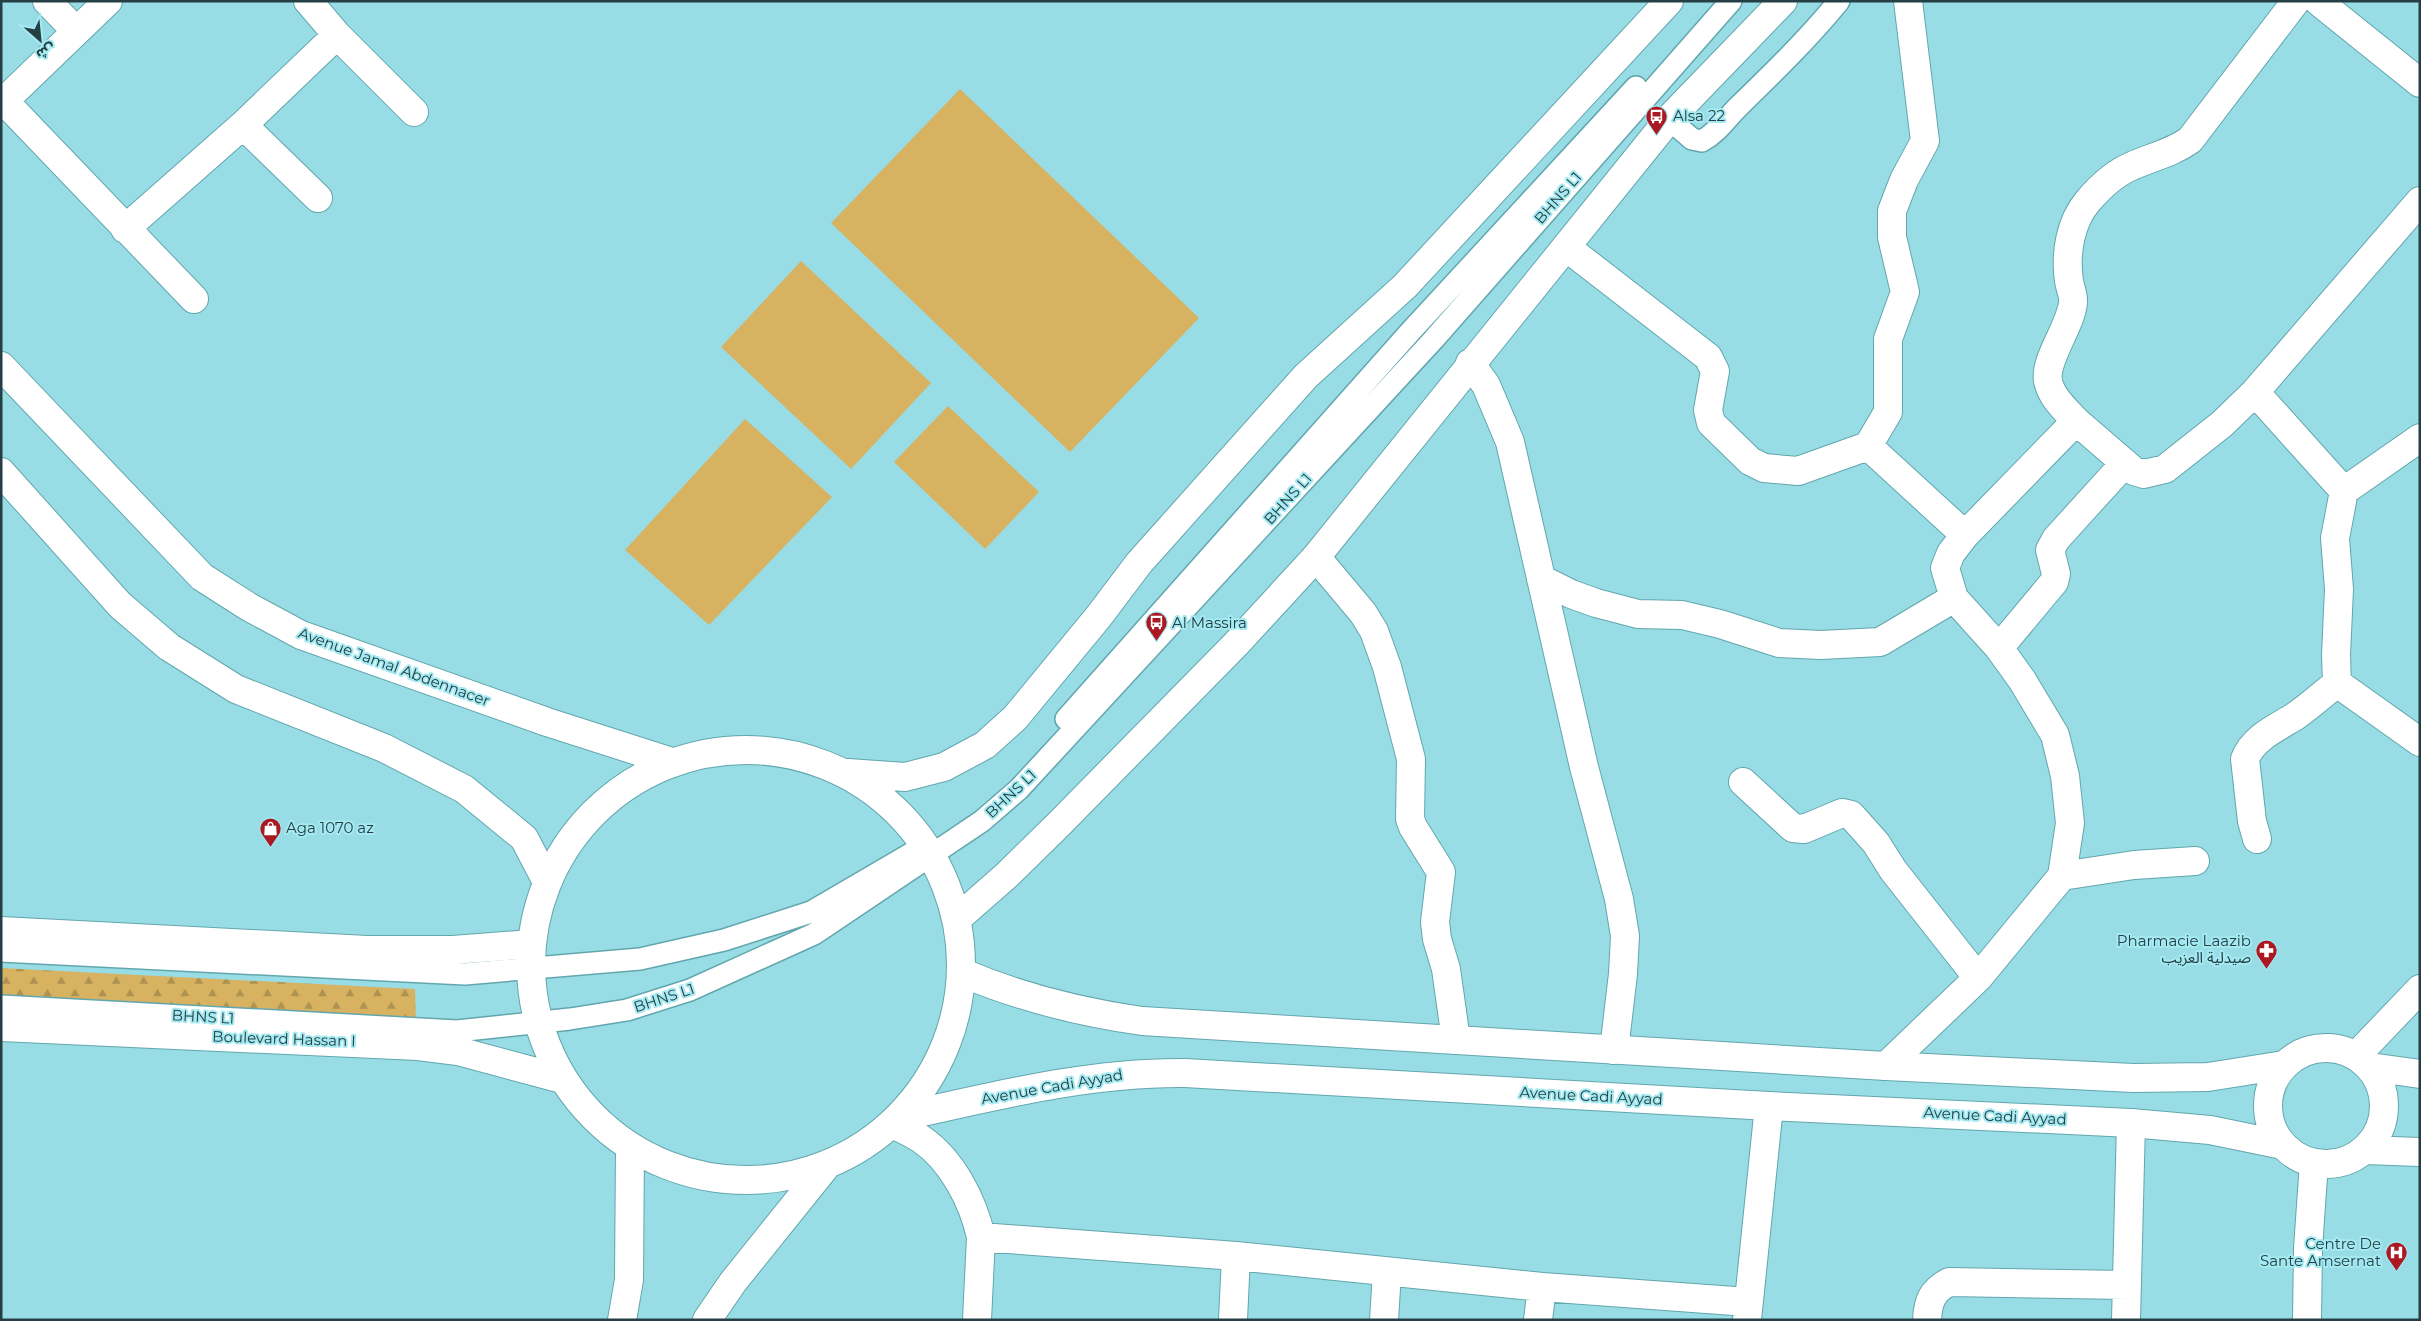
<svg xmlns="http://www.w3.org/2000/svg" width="2421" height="1321" viewBox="0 0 2421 1321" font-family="Montserrat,'Noto Sans Arabic',sans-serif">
<defs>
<pattern id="forest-firs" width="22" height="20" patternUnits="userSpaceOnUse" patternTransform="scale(1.25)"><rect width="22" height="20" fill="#d7b260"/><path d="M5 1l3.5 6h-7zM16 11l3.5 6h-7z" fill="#ae9251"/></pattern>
</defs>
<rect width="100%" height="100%" fill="#98dde5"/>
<path fill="url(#forest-firs)" d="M 1,968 L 415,989 L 416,1023 L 1,1002 Z"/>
<path fill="#d7b260" d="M 960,89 L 1199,318 L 1070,452 L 831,223 Z
M 801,261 L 931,383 L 851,469 L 721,347 Z
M 948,406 L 1039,492 L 985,549 L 894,462 Z
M 745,419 L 832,497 L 709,625 L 625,550 Z"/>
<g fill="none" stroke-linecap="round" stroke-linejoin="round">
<defs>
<path id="lane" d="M 1669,119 L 1692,139 L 1702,141 C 1717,133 1726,119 1738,107 C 1773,73 1808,39 1839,1
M 1066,719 L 1410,332 L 1636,87
M 1,951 L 465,974 L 640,959 L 724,940 L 811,912 L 912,853
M 1,1006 L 457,1031 L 570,1019 L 627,1010 L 690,990 L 814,934 L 982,821 L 1019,789 L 1434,339 L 1731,1"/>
<path id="street" d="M 47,1 L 76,31
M 308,1 L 337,35 L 414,112
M 1908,1 L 1925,141 L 1904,180 L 1892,211 L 1892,237 L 1905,292 L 1888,339 L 1888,412 L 1868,446 L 1965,535
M 2318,1 L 2420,83
M 4,101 L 194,299
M 1,104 L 108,1
M 243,125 L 318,198
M 125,229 L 243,125 L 337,35
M 1566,247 L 1708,357 L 1715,371 L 1708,410 L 1711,423 L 1750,461 L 1764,468 L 1798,471 L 1868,446
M 1470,363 L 1486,385 L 1510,442 L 1584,767 L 1619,899 L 1625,936 L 1623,974 L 1614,1050
M 2255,392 L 2344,491 L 2335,538 L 2339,589 L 2336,655 L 2337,683 L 2420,742
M 2076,421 C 2066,410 2051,397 2048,381 C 2044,360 2070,328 2073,303 C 2074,296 2070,288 2069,281 C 2065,254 2070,222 2088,201 C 2100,187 2115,173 2132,166 C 2152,157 2172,153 2190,140 L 2296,1
M 2344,491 L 2420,438
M 1316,557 L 1363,613 L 1374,631 L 1387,667 L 1411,759 L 1410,819 L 1413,827 L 1441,872 L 1435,922 L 1437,939 L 1446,969 L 1456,1040
M 1541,579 L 1571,594 L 1596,603 L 1638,614 L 1682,615 L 1720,624 L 1779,643 L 1821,645 L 1880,642 L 1954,598
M 1999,648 L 2054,582 L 2056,574 L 2050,550 L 2056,539 L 2125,463
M 1743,782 L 1793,828 L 1804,829 L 1842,813 L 1851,815 L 1876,843 L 1893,870 L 1978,978
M 2257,839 L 2252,821 L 2245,759 C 2253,738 2276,728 2294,717 C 2309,707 2323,694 2337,683
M 2062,876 L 2134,865 L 2195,861
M 2356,1056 L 2420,989
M 1886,1066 L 1978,978 L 2062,876 L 2070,823 L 2065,776 L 2055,735 L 2022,680 L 1999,648 L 1954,598 L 1945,568 L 1951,553 L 1965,535 L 2076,421 L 2134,471 L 2144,474 L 2165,469 L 2222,424 L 2255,392 L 2420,201
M 893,1124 C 902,1129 912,1133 921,1139 C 952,1160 973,1201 981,1237 L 1236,1256 L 1542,1287 L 1748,1302
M 977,1320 L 981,1237
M 1233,1320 L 1236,1256
M 1384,1320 L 1387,1272
M 1538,1320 L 1542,1287
M 1747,1320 L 1769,1106
M 1927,1320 C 1928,1301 1932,1291 1949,1282 L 2127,1285
M 2126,1320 L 2131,1123
M 2307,1320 L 2308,1248 L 2314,1163"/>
<path id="secondary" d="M 1,366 L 202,577 L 249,607 L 301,635 L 547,722 L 672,762
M 1,472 L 120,605 L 169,647 L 236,689 L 384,748 L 464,789 L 524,838 L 547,882
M531 965a215 215 0 1 1 430 0a215 215 0 1 1-430 0Z
M 848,773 L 905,777 L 944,767 L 985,745 L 1015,718 L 1099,616 L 1139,563 L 1306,376 L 1405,286 L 1669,1
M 958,918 L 1007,875 L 1059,824 L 1236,644 L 1316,557 L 1669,119 L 1783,1
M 1,931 L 367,950 L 453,950 L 531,944
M 963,973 C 1022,998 1079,1012 1142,1021 L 1886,1066 L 2133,1078 L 2208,1077 L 2284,1065
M 1,1027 L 418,1046 L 458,1051 L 562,1079
M2268 1106a58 58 0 1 1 116 0a58 58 0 1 1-116 0Z
M 2370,1067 L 2420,1074
M 900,1117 C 995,1096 1088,1072 1185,1073 L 1769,1106 L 2131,1123 L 2210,1130 L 2283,1145
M 2365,1150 L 2420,1152
M 622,1320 L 629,1280 L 630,1148
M 707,1320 L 733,1282 L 827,1165"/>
</defs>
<use href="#lane" stroke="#62a6ae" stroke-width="24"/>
<use href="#street" stroke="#62a6ae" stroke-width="30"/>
<use href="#secondary" stroke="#62a6ae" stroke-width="30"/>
<use href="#lane" stroke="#fff" stroke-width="21"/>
<use href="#street" stroke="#fff" stroke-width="28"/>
<use href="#secondary" stroke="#fff" stroke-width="28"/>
</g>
<defs>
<symbol id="bus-pin" viewBox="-11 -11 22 30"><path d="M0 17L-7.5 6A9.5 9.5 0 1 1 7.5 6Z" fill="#ac1822" stroke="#a5eaf2"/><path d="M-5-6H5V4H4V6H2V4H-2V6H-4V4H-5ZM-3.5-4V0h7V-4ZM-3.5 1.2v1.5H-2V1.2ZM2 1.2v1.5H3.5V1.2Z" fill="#fff"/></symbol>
<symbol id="shop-pin" viewBox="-11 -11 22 30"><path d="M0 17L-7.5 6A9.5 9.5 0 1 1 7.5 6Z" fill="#ac1822" stroke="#a5eaf2"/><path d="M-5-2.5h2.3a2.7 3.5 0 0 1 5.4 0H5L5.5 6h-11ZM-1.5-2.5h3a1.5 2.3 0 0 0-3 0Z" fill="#fff"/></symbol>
<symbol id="pharmacy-pin" viewBox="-11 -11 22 30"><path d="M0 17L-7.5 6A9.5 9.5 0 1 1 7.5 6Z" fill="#ac1822" stroke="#a5eaf2"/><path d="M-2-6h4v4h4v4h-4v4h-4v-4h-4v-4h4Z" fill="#fff"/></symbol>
<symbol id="hospital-pin" viewBox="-11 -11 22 30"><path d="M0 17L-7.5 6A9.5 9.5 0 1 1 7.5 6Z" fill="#ac1822" stroke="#a5eaf2"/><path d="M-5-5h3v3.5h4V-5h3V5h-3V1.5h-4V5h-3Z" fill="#fff"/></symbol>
</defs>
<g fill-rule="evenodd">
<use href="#bus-pin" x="1644" y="104" width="25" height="34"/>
<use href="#bus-pin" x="1144" y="610" width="25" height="34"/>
<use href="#shop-pin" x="258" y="816" width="25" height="34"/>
<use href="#pharmacy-pin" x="2254" y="938" width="25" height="34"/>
<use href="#hospital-pin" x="2384" y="1240" width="25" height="34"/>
</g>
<g text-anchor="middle" stroke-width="4" stroke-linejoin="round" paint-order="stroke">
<g font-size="15" fill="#244044" stroke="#a5eaf2" text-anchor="start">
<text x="1673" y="121">Alsa 22</text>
<text x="1172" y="628">Al Massira</text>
<text x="286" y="833">Aga 1070 az</text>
<text x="2251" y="946" text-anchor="end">Pharmacie Laazib<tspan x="2251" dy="17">صيدلية العزيب</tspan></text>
<text x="2381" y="1249" text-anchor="end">Centre De<tspan x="2381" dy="17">Sante Amsernat</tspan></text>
</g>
<g font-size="15" fill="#244044" stroke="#a5eaf2">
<text transform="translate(1558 198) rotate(-49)" y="5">BHNS L1</text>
<text transform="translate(1288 499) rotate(-48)" y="5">BHNS L1</text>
<text transform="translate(394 667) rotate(20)" y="5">Avenue Jamal Abdennacer</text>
<text transform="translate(1011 794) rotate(-43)" y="5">BHNS L1</text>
<text transform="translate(664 998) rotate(-18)" y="5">BHNS L1</text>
<text transform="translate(203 1017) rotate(3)" y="5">BHNS L1</text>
<text transform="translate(284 1039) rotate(2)" y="5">Boulevard Hassan I</text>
<text transform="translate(1052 1087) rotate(-10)" y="5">Avenue Cadi Ayyad</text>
<text transform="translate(1591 1096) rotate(3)" y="5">Avenue Cadi Ayyad</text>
<text transform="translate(1995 1116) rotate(3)" y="5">Avenue Cadi Ayyad</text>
</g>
</g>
<rect width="2421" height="1321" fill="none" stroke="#244044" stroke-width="5"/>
<g transform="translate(40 40) rotate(153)" stroke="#a5eaf2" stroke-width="4" paint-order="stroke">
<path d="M0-4L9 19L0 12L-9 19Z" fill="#244044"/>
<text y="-8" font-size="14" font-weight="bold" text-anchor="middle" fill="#244044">ش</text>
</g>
</svg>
